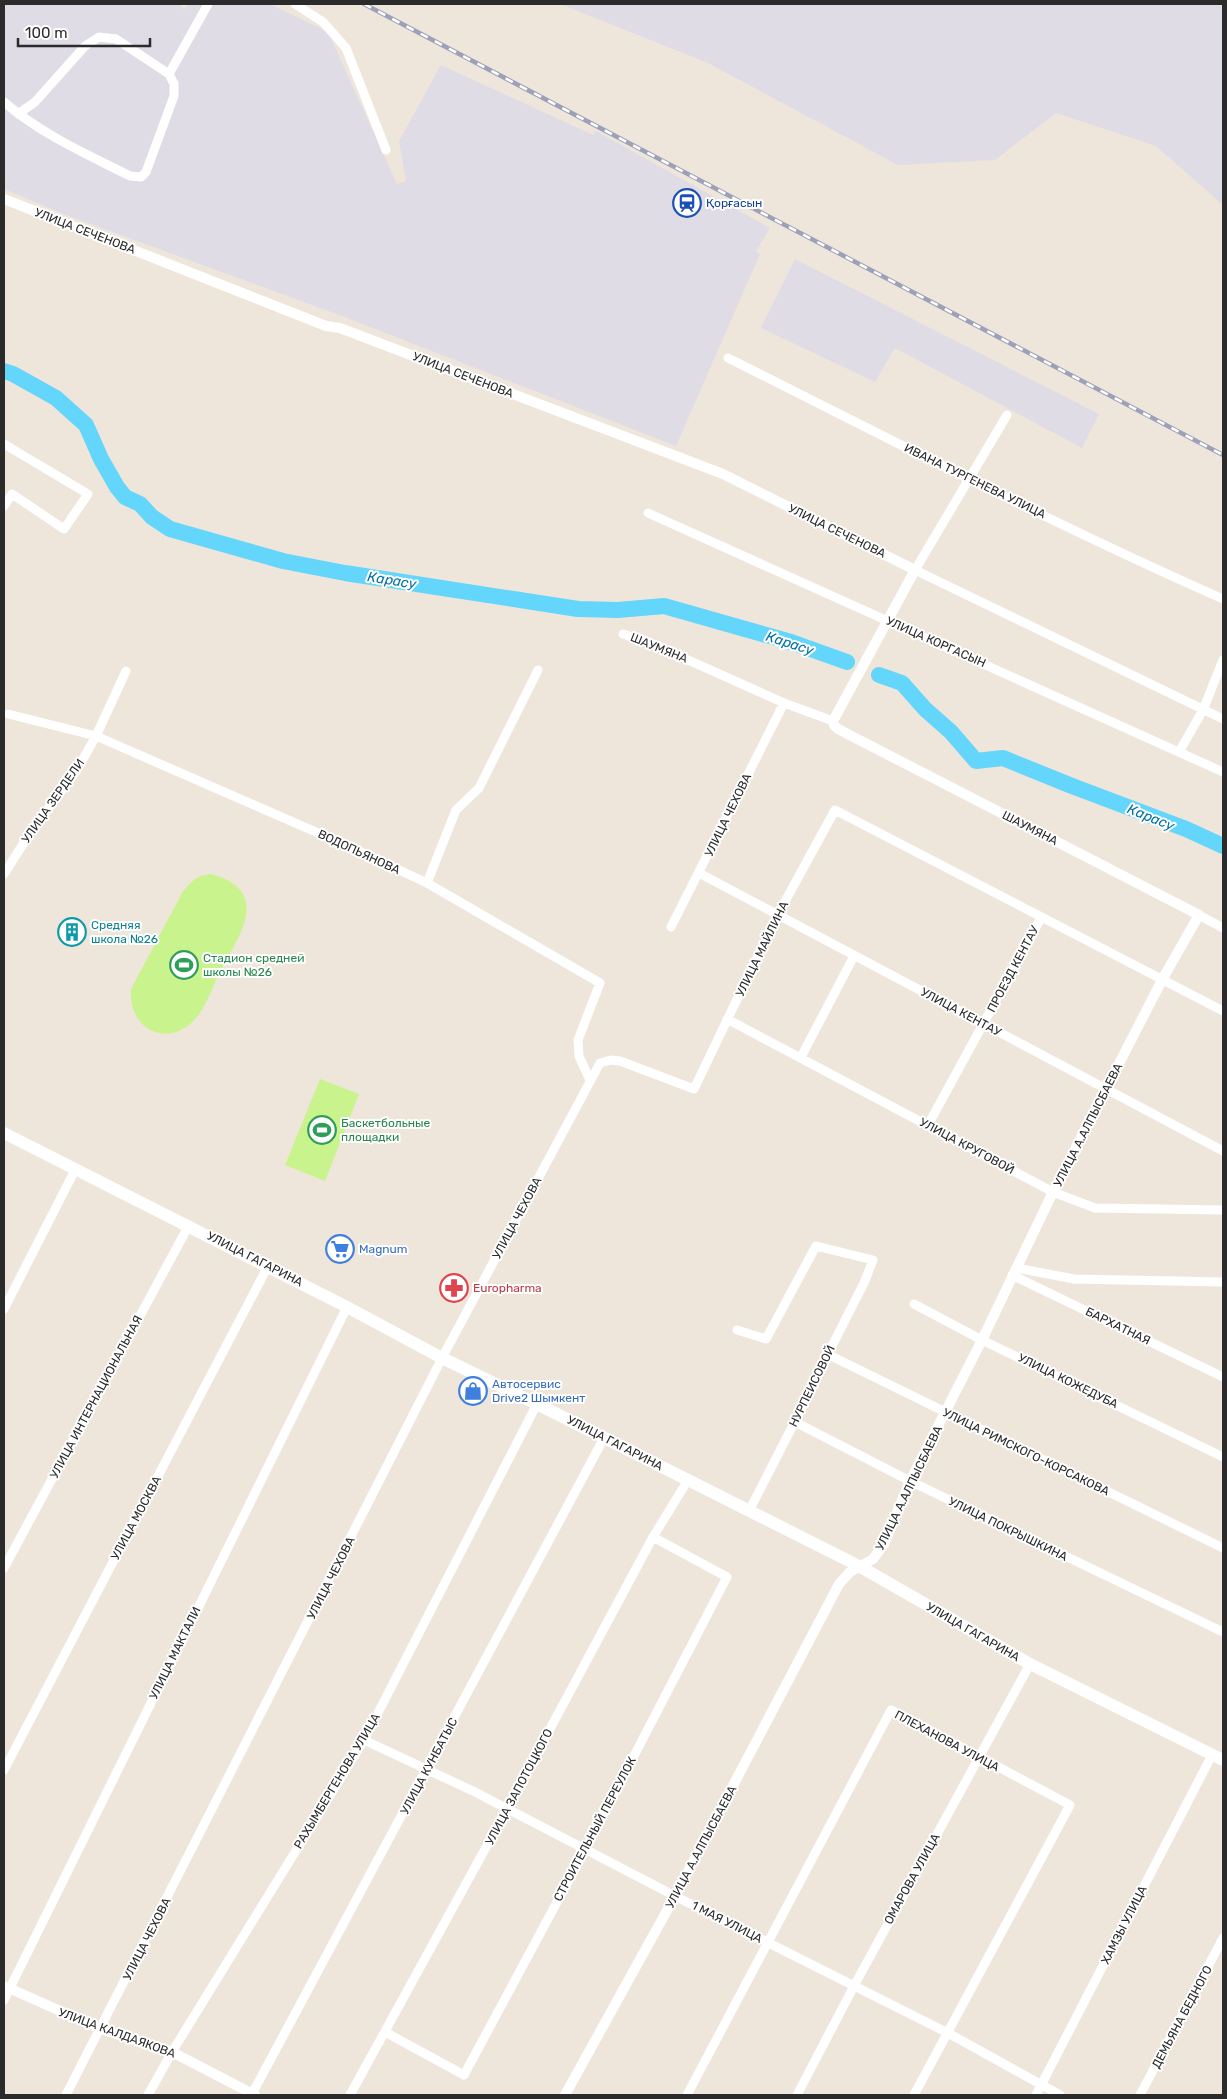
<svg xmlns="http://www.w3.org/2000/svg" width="1227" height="2099" viewBox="0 0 1227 2099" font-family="Rubik,sans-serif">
<rect width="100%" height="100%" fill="#eee6db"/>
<path fill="#dfdce6" d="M 4,4 L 179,4 L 184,9 L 189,4 L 270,4 L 328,32 L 397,184 L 406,181 L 399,141 L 441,65 L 593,135 L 596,131 L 770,228 L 756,251 L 760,254 L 676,446 L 342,316 L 66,215 L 4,189 Z
M 560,4 L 1223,4 L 1223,205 L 1156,146 L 1056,113 L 995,160 L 898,165 L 708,63 Z
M 795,259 L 1099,414 L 1082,448 L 895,348 L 875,382 L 761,328 Z"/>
<path fill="#c9f38d" d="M 211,874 C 274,891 238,937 219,974 C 211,990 204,1013 190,1024 C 161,1048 128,1025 131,989 L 182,893 C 190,882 197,875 211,874 Z
M 320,1079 L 359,1094 L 325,1181 L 285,1165 Z"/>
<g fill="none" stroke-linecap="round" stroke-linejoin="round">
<path stroke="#64d5fb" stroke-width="16" d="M 4,371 L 13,374 L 56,398 L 86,425 L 101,459 L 117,487 L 125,497 L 140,504 L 152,517 L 170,529 L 283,561 L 345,573 L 578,609 L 618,610 L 664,606 L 791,642 L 847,662
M 879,675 L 902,683 L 925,709 L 951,732 L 976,761 L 1003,758 L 1072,786 L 1186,829 L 1223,846"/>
<path stroke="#fff" stroke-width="9" d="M 295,4 L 323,22 L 346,48 L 386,150
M 169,74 L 208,4
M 4,102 C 41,134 86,154 130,176 L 141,177 L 146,172 L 174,96 L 174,84 L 169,74 L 116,39 L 99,37 L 85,46 L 35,102 L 18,114
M 728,358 C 892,440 1055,525 1223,599
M 1007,415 L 915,570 L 1223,719
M 4,444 L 88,494 L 64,529 L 12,494 L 4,506
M 648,513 L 1223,772
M 623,634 L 648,642 L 784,703 L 833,721
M 8,714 L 96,736 L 348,846 L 427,883 L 600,983 L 578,1040 L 579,1056 L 590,1080
M 1179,752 L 1203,710 L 1223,660
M 699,873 L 1223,1151
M 4,874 L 32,830 L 77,770 L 96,736 L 126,671
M 427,883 L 456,810 L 479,788 L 538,670
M 1199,915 L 1223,928
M 671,927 L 784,703
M 727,1019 L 1053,1192 L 1095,1208 L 1223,1210
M 801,1057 L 854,956
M 928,1125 L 1041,918
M 1016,1268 L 1074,1279 L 1223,1282
M 1012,1275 L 1223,1377
M 914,1304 L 982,1340 L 1223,1457
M 4,1309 L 75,1170
M 737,1330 L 766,1339 L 816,1246 L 873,1260 L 864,1283 L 832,1346 L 829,1355 L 749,1511
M 829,1355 L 1223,1548
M 795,1422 L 910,1481 L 1223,1632
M 4,1568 L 189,1225
M 364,1740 L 475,1792 L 675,1896 L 948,2033 L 1060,2095
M 4,1770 L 268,1266
M 4,2000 L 347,1307
M 385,2032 L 464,2075 L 585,1850 L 727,1577 L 653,1537
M 252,2094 L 604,1438
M 66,2095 L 442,1358 L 600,1063 L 611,1060 L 620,1061 L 694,1089 L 777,916 L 835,810 L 1223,1011
M 148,2095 L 172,2052 L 364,1740 L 537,1404
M 350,2095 L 507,1809 L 653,1537 L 688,1480
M 687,2095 L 891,1710 L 1070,1805 L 914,2095
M 797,2095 L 854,1986 L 1030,1664
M 1036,2095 L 1212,1755
M 1140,2095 L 1223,1938"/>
<path stroke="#fff" stroke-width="10" d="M 4,199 L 326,326 L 340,328 L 723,474 L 915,570 L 833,721 L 834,725 L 838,729 L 1199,915 L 1162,980 L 1053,1192 L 982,1340 L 910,1481 L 884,1544 L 873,1559 L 850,1572 L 839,1584 L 675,1896 L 565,2095
M 4,1986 L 101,2029 L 172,2052 L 255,2095"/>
<path stroke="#fff" stroke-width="12" d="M 4,1133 L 347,1307 L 442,1358 L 537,1404 L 859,1566 L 1030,1664 L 1223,1760"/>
<defs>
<path id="rail" d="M 364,4 L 1223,455"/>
</defs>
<use href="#rail" stroke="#9da1b7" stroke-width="4.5"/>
<use href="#rail" stroke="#fff" stroke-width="2.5" stroke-dasharray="8" stroke-linecap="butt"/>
</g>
<defs>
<symbol id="station-ring" viewBox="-11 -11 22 22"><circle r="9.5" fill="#fff" stroke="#1a4fb4" stroke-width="1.5"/><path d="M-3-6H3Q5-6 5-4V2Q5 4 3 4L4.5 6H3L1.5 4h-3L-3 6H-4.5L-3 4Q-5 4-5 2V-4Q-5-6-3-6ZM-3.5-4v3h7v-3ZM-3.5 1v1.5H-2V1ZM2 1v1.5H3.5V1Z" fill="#1a4fb4"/></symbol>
<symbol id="building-ring" viewBox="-11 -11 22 22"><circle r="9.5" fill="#fff" stroke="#0f9aa8" stroke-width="1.5"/><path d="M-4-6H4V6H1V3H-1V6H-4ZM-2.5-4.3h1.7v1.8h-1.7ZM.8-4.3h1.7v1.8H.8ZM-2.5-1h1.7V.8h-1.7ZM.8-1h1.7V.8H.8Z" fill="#0f9aa8"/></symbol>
<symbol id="stadium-ring" viewBox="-11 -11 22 22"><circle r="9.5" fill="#fff" stroke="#2e9e5b" stroke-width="1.5"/><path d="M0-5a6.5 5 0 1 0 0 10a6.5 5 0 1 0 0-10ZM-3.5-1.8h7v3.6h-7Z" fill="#2e9e5b"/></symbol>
<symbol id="supermarket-ring" viewBox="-11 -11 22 22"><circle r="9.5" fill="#fff" stroke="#3f7fe0" stroke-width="1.5"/><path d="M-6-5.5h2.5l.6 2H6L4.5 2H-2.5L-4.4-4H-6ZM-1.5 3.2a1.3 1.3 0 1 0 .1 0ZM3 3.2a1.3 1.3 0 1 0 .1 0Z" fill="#3f7fe0"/></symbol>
<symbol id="pharmacy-ring" viewBox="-11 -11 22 22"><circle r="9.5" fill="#fff" stroke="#e0444e" stroke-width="1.5"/><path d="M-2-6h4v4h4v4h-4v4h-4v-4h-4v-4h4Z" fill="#e0444e"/></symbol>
<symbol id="shop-ring" viewBox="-11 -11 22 22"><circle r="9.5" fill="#fff" stroke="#3f7fe0" stroke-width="1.5"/><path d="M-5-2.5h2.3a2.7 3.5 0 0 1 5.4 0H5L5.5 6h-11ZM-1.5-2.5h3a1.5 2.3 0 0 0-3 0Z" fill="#3f7fe0"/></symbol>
</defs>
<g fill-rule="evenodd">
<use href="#station-ring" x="671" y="187" width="32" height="32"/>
<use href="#building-ring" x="56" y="916" width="32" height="32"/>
<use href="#stadium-ring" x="168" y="949" width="32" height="32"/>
<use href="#stadium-ring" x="306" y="1114" width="32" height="32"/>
<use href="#supermarket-ring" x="324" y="1233" width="32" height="32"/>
<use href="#pharmacy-ring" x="438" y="1272" width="32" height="32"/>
<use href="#shop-ring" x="457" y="1375" width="32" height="32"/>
</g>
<g text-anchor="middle" stroke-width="4" stroke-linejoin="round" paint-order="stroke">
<g font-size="12" fill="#164399" stroke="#fff" text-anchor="start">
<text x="706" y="207">Қорғасын</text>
</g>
<g font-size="12" fill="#2b2b2b" stroke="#fff">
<text transform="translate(85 231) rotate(21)" y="4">УЛИЦА СЕЧЕНОВА</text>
<text transform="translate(463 375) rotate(21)" y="4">УЛИЦА СЕЧЕНОВА</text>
<text transform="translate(975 481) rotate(26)" y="4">ИВАНА ТУРГЕНЕВА УЛИЦА</text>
<text transform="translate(837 531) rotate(26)" y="4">УЛИЦА СЕЧЕНОВА</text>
<text transform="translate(936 642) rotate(24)" y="4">УЛИЦА КОРГАСЫН</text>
<text transform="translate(659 648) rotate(22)" y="4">ШАУМЯНА</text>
<text transform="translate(53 801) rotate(-55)" y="4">УЛИЦА ЗЕРДЕЛИ</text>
<text transform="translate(728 815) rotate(-64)" y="4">УЛИЦА ЧЕХОВА</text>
<text transform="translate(1030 828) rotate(27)" y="4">ШАУМЯНА</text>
<text transform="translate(359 852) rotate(25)" y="4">ВОДОПЬЯНОВА</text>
<text transform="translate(762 949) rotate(-64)" y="4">УЛИЦА МАЙЛИНА</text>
<text transform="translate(1013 969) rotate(-62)" y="4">ПРОЕЗД КЕНТАУ</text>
<text transform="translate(961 1012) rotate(28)" y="4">УЛИЦА КЕНТАУ</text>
<text transform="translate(1088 1125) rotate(-63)" y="4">УЛИЦА А.АЛПЫСБАЕВА</text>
<text transform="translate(967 1146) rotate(28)" y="4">УЛИЦА КРУГОВОЙ</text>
<text transform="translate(517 1218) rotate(-62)" y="4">УЛИЦА ЧЕХОВА</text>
<text transform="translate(255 1259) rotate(27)" y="4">УЛИЦА ГАГАРИНА</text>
<text transform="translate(1118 1326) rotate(26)" y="4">БАРХАТНАЯ</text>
<text transform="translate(1068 1381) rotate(26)" y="4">УЛИЦА КОЖЕДУБА</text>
<text transform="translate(812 1386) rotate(-64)" y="4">НУРПЕИСОВОЙ</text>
<text transform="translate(96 1397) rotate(-62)" y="4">УЛИЦА ИНТЕРНАЦИОНАЛЬНАЯ</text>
<text transform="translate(615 1443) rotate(27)" y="4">УЛИЦА ГАГАРИНА</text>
<text transform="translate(1026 1452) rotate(26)" y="4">УЛИЦА РИМСКОГО-КОРСАКОВА</text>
<text transform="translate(909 1488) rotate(-64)" y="4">УЛИЦА А.АЛПЫСБАЕВА</text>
<text transform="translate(136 1518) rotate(-62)" y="4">УЛИЦА МОСКВА</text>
<text transform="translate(1008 1529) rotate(26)" y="4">УЛИЦА ПОКРЫШКИНА</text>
<text transform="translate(331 1578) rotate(-63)" y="4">УЛИЦА ЧЕХОВА</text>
<text transform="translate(973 1632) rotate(30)" y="4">УЛИЦА ГАГАРИНА</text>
<text transform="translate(175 1653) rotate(-64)" y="4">УЛИЦА МАКТАЛИ</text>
<text transform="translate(947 1741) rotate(28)" y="4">ПЛЕХАНОВА УЛИЦА</text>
<text transform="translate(429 1766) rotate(-62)" y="4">УЛИЦА КУНБАТЫС</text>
<text transform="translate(337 1781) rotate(-59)" y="4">РАХЫМБЕРГЕНОВА УЛИЦА</text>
<text transform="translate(519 1787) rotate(-62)" y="4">УЛИЦА ЗАПОТОЦКОГО</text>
<text transform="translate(595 1829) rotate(-62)" y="4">СТРОИТЕЛЬНЫЙ ПЕРЕУЛОК</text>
<text transform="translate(701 1847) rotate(-62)" y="4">УЛИЦА А.АЛПЫСБАЕВА</text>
<text transform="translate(912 1879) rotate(-61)" y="4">ОМАРОВА УЛИЦА</text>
<text transform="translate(727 1922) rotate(27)" y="4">1 МАЯ УЛИЦА</text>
<text transform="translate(1124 1925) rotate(-63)" y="4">ХАМЗЫ УЛИЦА</text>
<text transform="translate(147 1939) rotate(-63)" y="4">УЛИЦА ЧЕХОВА</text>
<text transform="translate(1182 2017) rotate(-62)" y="4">ДЕМЬЯНА БЕДНОГО</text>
<text transform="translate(117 2033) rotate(20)" y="4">УЛИЦА КАЛДАЯКОВА</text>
</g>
<g font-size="12" fill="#0d838f" stroke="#fff" text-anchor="start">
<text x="91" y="929">Средняя<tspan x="91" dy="14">школа №26</tspan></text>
</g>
<g font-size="12" fill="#27864d" stroke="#fff" text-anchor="start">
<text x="203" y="962">Стадион средней<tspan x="203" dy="14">школы №26</tspan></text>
<text x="341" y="1127">Баскетбольные<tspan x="341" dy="14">площадки</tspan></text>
</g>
<g font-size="12" fill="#366cbe" stroke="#fff" text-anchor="start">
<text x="359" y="1253">Magnum</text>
<text x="492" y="1388">Автосервис<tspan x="492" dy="14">Drive2 Шымкент</tspan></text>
</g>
<g font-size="12" fill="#be3a42" stroke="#fff" text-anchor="start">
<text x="473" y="1292">Europharma</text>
</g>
<g font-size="14" font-style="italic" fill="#0072a9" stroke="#fff">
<text transform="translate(392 580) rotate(9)" y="5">Карасу</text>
<text transform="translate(790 643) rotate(18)" y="5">Карасу</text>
<text transform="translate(1151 817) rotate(22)" y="5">Карасу</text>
</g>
</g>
<rect width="1227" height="2099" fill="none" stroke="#2b2b2b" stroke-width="10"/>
<path d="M18 38v8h132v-8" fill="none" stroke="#2b2b2b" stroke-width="2.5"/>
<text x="25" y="38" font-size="15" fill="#2b2b2b" stroke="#ffffff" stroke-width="4" paint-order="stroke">100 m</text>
</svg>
